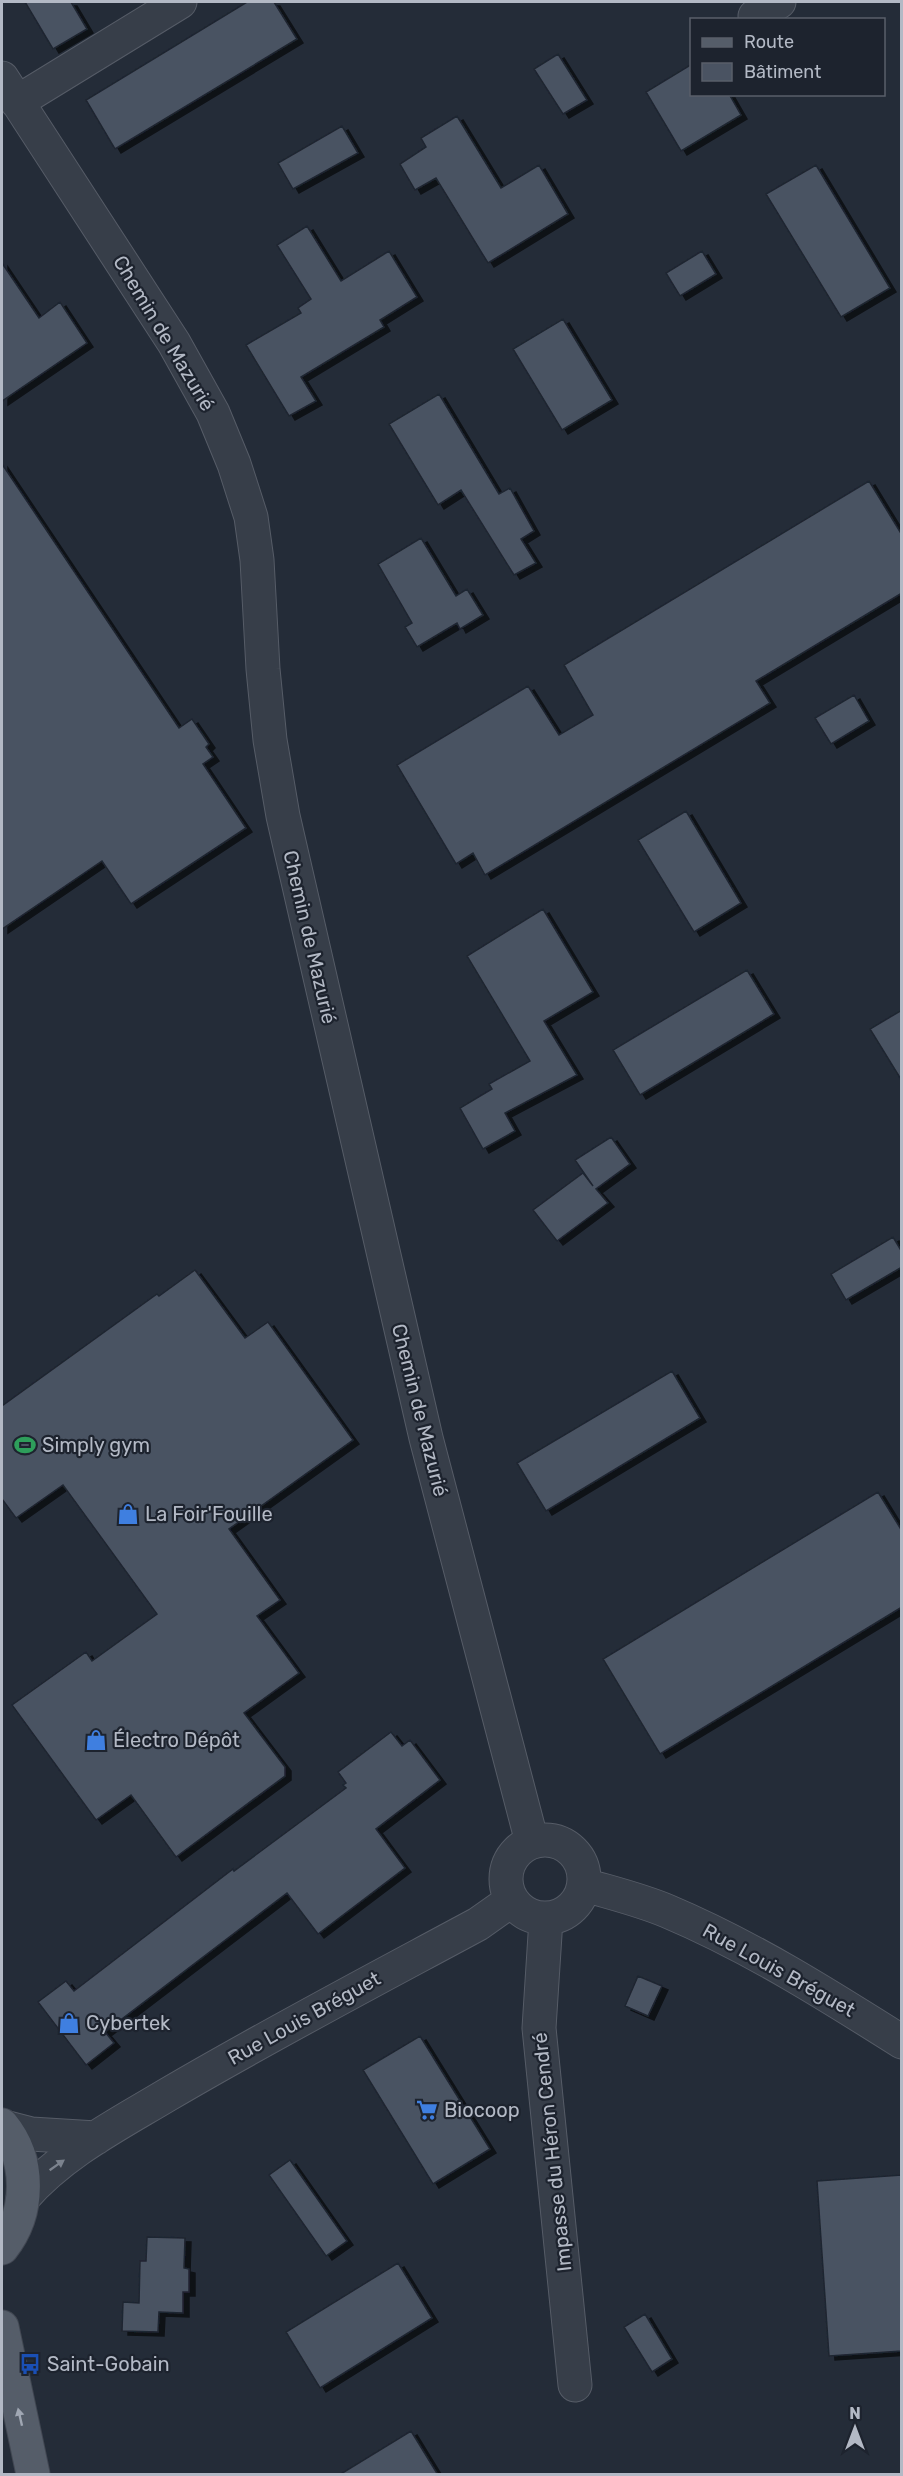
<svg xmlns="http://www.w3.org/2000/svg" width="903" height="2476" viewBox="0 0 903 2476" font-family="Rubik,sans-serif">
<defs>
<filter id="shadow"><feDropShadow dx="6" dy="4" stdDeviation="0" flood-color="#0009"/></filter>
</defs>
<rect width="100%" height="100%" fill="#242c38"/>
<path fill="#4a5362" stroke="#1f2530" stroke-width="1.5" filter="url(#shadow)" d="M 25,2 L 71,2 L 87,29 L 53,49 Z
M 247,2 L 274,2 L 297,39 L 115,149 L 86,100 Z
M 558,54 L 587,100 L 563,114 L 534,69 Z
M 692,64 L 692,94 L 729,94 L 741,115 L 681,151 L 646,92 Z
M 457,116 L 501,188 L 539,165 L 568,214 L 488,263 L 436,178 L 415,190 L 400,164 L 426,147 L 421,138 Z
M 342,126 L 358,153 L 293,189 L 278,163 Z
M 816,165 L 890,288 L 841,317 L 766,194 Z
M 307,226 L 341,281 L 389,251 L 417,297 L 380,320 L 384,327 L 301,377 L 316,401 L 289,416 L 246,345 L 301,313 L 298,308 L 311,299 L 277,245 Z
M 702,251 L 716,274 L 680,296 L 666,273 Z
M 2,263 L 39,318 L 60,302 L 87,343 L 2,401 Z
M 563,319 L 612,400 L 562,430 L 513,349 Z
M 439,394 L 499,494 L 510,488 L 534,531 L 521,539 L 536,563 L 514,575 L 461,490 L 438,505 L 389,424 Z
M 2,464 L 179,728 L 192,719 L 209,744 L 206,747 L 213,757 L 203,764 L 246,828 L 131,904 L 102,861 L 2,929 Z
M 869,481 L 902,535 L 902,593 L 756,681 L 770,703 L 485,875 L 473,853 L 456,864 L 397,765 L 528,686 L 559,735 L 593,715 L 564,665 Z
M 421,538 L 456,596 L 467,589 L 483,615 L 460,629 L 457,623 L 417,647 L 405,627 L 412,623 L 378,564 Z
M 854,695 L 869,721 L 831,744 L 815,718 Z
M 686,811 L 741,903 L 694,932 L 638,840 Z
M 543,909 L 593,992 L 544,1021 L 577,1075 L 505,1113 L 515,1131 L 483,1149 L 460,1108 L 492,1089 L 489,1084 L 530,1061 L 467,956 Z
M 747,970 L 774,1014 L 640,1095 L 613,1050 Z
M 902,1010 L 902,1081 L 870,1029 Z
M 611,1137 L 630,1164 L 596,1189 L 608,1203 L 557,1241 L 533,1210 L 583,1173 L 593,1186 L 575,1160 Z
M 893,1237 L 902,1252 L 902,1267 L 846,1300 L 831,1274 Z
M 195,1270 L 245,1338 L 268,1322 L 353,1440 L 229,1529 L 280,1600 L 257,1616 L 299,1673 L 244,1713 L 285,1767 L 285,1776 L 176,1857 L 131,1795 L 96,1820 L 12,1705 L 86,1652 L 92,1661 L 157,1614 L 63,1485 L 16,1518 L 2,1499 L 2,1406 L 157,1294 L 159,1296 Z
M 672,1371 L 700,1418 L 546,1511 L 517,1463 Z
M 878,1492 L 902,1531 L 902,1607 L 660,1754 L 603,1659 Z
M 391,1732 L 402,1746 L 410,1740 L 440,1780 L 376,1829 L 405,1868 L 318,1934 L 287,1893 L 105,2032 L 114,2043 L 86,2065 L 38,2002 L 66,1981 L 74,1991 L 233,1869 L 234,1871 L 346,1788 L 343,1785 L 346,1783 L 338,1772 Z
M 638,1976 L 662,1986 L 648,2016 L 625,2006 Z
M 420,2036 L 490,2149 L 433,2184 L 363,2070 Z
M 290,2160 L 347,2241 L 326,2256 L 269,2175 Z
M 902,2175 L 902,2351 L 829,2356 L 817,2181 Z
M 147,2237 L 185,2238 L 184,2268 L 189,2269 L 189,2292 L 183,2292 L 183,2313 L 159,2312 L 158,2332 L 122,2331 L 123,2302 L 139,2303 L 140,2261 L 146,2261 Z
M 398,2263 L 432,2318 L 320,2388 L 286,2332 Z
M 645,2314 L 672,2359 L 652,2372 L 624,2327 Z
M 411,2431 L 438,2475 L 339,2475 Z"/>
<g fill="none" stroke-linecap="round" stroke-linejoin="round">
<defs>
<path id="minor" d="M 755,16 L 779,2
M 2,78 L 174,343 L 213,413 L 234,464 L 251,517 L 257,560 L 263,669 L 270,740 L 283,816 L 426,1438 L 532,1842
M 17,102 L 180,2
M506 1879a39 39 0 1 1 78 0a39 39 0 1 1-78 0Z
M 585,1885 C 612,1893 641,1900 667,1911 C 750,1946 826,1994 902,2042
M 546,1919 L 539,2028 L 575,2385
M 4,2127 L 31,2134 L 96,2138
M 23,2198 C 62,2153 117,2125 167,2095 C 269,2035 374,1980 478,1924 L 512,1900"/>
<path id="major" d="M 2,2125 C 31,2160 30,2213 2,2248
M 2,2327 L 33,2474"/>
</defs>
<use href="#minor" stroke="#565c67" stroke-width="35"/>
<use href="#major" stroke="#414752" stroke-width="35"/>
<use href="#minor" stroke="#373e49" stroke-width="33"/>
<use href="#major" stroke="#555d69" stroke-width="33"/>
</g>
<defs><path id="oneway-solid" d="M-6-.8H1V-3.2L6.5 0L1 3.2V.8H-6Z" transform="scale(1.5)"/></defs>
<use fill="#7b828d" href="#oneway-solid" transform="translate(57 2165) rotate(-35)"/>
<use fill="#a0a7b3" href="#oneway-solid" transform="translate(20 2417) rotate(-103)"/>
<defs>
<symbol id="stadium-bare" viewBox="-9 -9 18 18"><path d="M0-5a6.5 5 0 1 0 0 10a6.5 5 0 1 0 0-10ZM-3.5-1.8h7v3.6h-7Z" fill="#2e9e5b" stroke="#1d232e" stroke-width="2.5" paint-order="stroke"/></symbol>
<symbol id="shop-bare" viewBox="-9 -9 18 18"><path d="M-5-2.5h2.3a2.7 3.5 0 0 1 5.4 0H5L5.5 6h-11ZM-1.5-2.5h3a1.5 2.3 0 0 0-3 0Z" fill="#3f7fe0" stroke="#1d232e" stroke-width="2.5" paint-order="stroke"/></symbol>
<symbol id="supermarket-bare" viewBox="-9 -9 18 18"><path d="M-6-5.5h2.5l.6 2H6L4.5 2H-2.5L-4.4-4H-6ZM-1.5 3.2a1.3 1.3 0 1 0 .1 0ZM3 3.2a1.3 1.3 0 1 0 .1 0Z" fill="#3f7fe0" stroke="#1d232e" stroke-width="2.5" paint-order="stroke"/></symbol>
<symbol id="bus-bare" viewBox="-9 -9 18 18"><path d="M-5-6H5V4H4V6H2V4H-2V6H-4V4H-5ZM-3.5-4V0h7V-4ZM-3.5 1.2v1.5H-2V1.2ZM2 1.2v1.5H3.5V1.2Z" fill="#1a4fb4" stroke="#1d232e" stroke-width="2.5" paint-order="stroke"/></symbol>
</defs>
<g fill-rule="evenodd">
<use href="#stadium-bare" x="10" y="1430" width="30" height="30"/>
<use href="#shop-bare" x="113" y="1499" width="30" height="30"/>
<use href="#shop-bare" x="81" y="1725" width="30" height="30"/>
<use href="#shop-bare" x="54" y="2008" width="30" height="30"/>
<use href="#supermarket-bare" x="412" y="2095" width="30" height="30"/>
<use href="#bus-bare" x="15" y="2349" width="30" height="30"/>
</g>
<g text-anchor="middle" stroke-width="4.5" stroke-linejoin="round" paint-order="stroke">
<g font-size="20" fill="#b3b9c5" stroke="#1d232e">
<text transform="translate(164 333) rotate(59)" y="7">Chemin de Mazurié</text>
<text transform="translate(310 937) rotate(77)" y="7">Chemin de Mazurié</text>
<text transform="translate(420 1410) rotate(76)" y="7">Chemin de Mazurié</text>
<text transform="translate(779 1970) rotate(29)" y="7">Rue Louis Bréguet</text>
<text transform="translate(304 2018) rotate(-29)" y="7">Rue Louis Bréguet</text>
<text transform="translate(552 2152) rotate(-96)" y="7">Impasse du Héron Cendré</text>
</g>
<g font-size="20" fill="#b3b9c5" stroke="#1d232e" text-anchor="start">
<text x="42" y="1452">Simply gym</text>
<text x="145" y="1521">La Foir'Fouille</text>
<text x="113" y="1747">Électro Dépôt</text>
<text x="86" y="2030">Cybertek</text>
<text x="444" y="2117">Biocoop</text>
<text x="47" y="2371">Saint-Gobain</text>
</g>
</g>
<rect width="903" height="2476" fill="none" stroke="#b3b9c5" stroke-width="6"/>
<rect x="690" y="18" width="195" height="78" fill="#1d232e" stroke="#595f6a" stroke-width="1.5"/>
<rect x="702" y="38" width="30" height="9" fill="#555d69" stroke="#595f6a" stroke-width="1.5"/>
<text x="744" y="48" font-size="18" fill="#b3b9c5">Route</text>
<rect x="702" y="63" width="30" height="18" fill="#4a5362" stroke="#595f6a" stroke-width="1.5"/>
<text x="744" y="78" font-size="18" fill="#b3b9c5">Bâtiment</text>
<g transform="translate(855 2428)" stroke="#1d232e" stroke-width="4.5" paint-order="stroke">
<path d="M0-4.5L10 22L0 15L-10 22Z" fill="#b3b9c5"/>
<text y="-9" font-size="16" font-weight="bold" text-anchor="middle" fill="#b3b9c5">N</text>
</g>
</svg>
